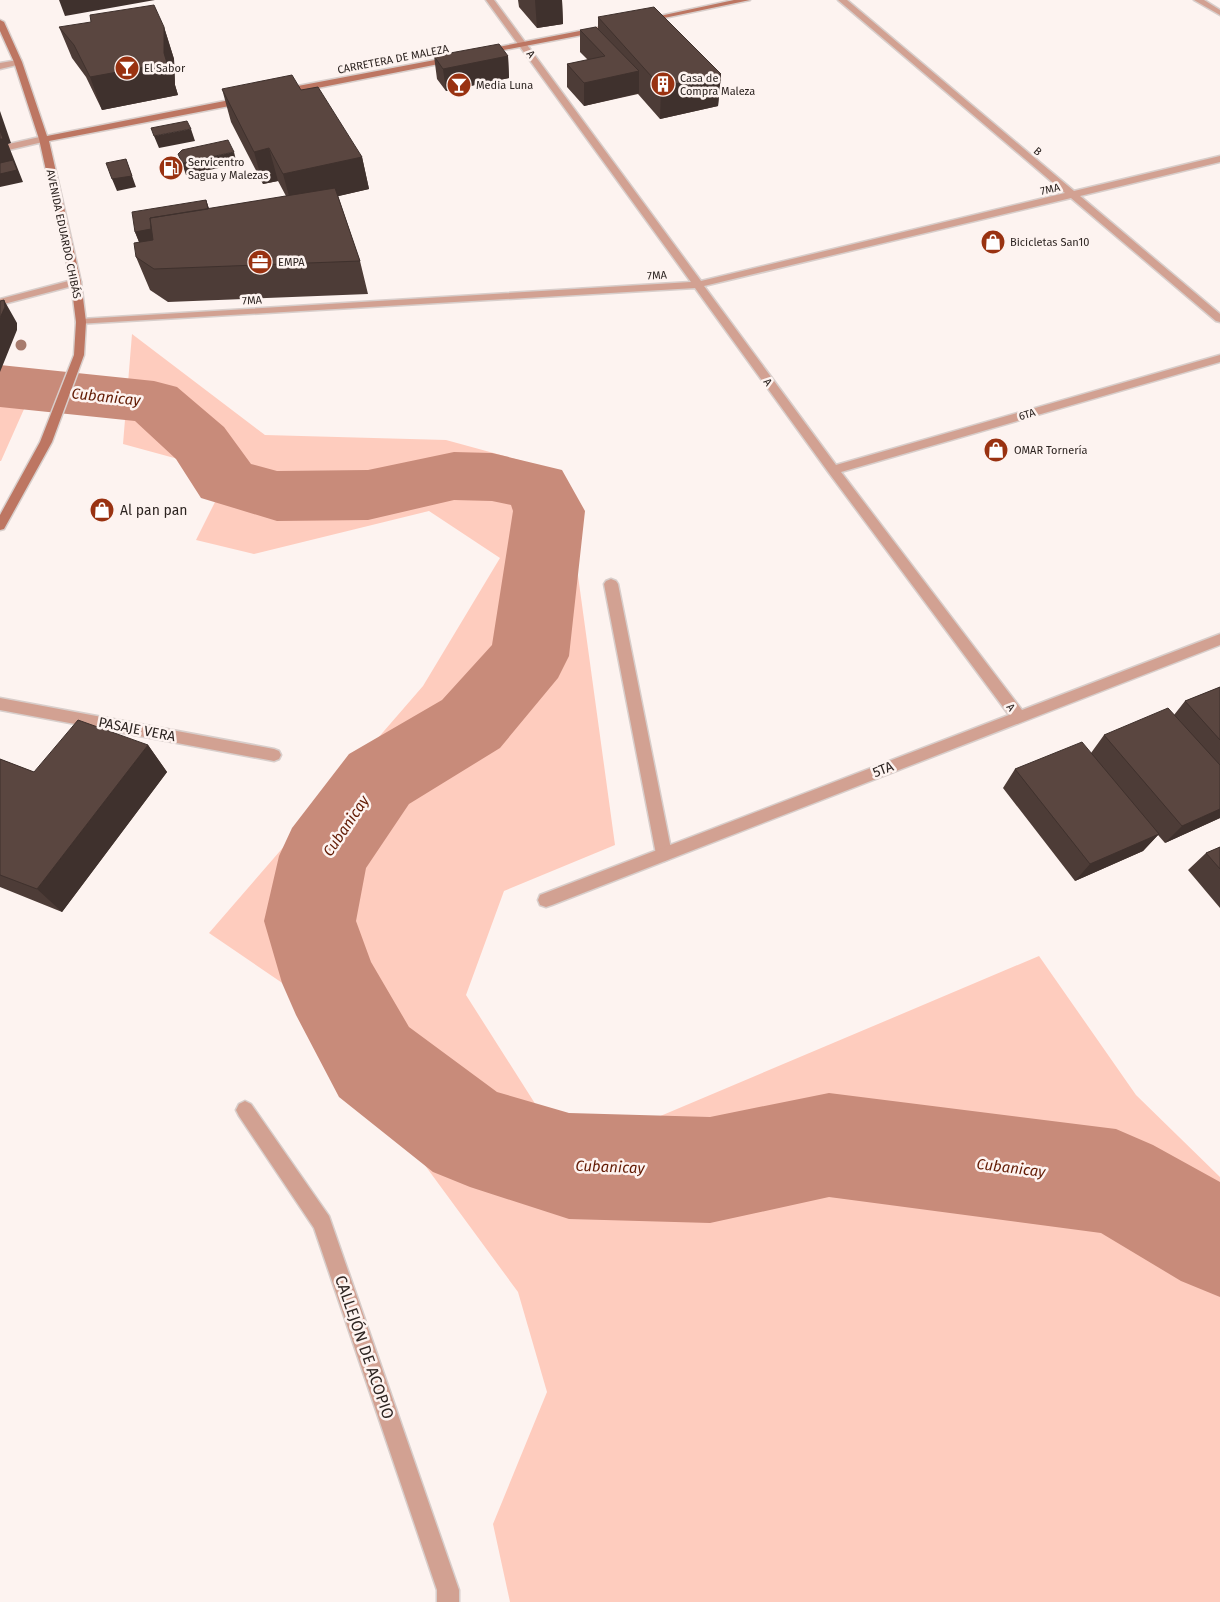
<svg xmlns="http://www.w3.org/2000/svg" width="1220" height="1602" viewBox="0 0 1220 1602" font-family="'Fira Sans',sans-serif">
<rect width="100%" height="100%" fill="#fdf3f0"/>
<path fill="#feccbe" d="M 132,334 L 265,435 L 446,440 L 523,461 L 564,488 L 572,532 L 615,845 L 504,891 L 466,995 L 541,1113 L 632,1128 L 1039,956 L 1136,1095 L 1220,1177 L 1220,1602 L 510,1602 L 493,1524 L 547,1392 L 518,1292 L 366,1085 L 316,1006 L 209,933 L 423,686 L 500,558 L 429,511 L 254,554 L 196,540 L 217,498 L 189,462 L 123,444 Z
M 40,373 L 1,461 L 0,461 L 0,374 Z"/>
<g fill="none" stroke-linecap="round" stroke-linejoin="round">
<path fill="#c88b7a" fill-rule="evenodd" d="M 0,365 L 154,381 L 177,387 L 224,427 L 251,464 L 277,471 L 368,470 L 454,452 L 492,453 L 562,470 L 585,511 L 569,656 L 558,678 L 500,748 L 409,804 L 366,868 L 356,921 L 371,962 L 409,1027 L 497,1092 L 569,1113 L 710,1117 L 829,1093 L 1116,1129 L 1153,1145 L 1220,1182 L 1220,1297 L 1181,1281 L 1101,1233 L 829,1197 L 710,1223 L 569,1219 L 470,1187 L 433,1172 L 339,1097 L 296,1015 L 282,983 L 264,921 L 279,856 L 292,828 L 349,754 L 442,700 L 492,645 L 513,511 L 511,505 L 492,501 L 454,500 L 368,520 L 277,521 L 201,498 L 176,459 L 135,421 L 0,407 Z"/>
<defs>
<path id="service" d="M 611,579 L 616,581 L 618,584 L 672,854 L 669,859 L 664,861 L 659,859 L 656,854 L 604,584 L 606,581 Z
M 0,698 L 274,749 L 279,751 L 281,755 L 279,759 L 274,761 L 0,710 Z"/>
<path id="minor" d="M 486,0 L 494,0 L 701,281 L 1065,193 L 838,0 L 847,0 L 1074,191 L 1220,156 L 1220,162 L 1080,196 L 1220,314 L 1220,322 L 1216,321 L 1071,198 L 704,286 L 836,465 L 1220,355 L 1220,362 L 841,472 L 1022,710 L 1220,634 L 1220,645 L 552,905 L 546,907 L 540,905 L 538,900 L 540,895 L 1009,715 L 829,473 L 695,288 L 77,324 L 76,322 L 81,319 L 691,282 Z
M 18,60 L 21,60 L 21,64 L 0,69 L 0,63 Z
M 44,136 L 49,139 L 47,141 L 0,152 L 0,146 Z
M 76,279 L 80,280 L 81,282 L 80,284 L 0,305 L 0,299 Z
M 245,1101 L 251,1104 L 329,1216 L 459,1590 L 459,1602 L 437,1602 L 437,1590 L 314,1228 L 239,1116 L 236,1110 L 239,1104 Z"/>
<path id="tertiary" d="M 1194,0 L 1204,0 L 1220,10 L 1220,15 Z"/>
<path id="secondary" d="M 734,0 L 750,0 L 645,22 L 641,20 Z
M 0,20 L 4,22 L 22,62 L 47,136 L 245,97 L 249,100 L 245,103 L 49,141 L 81,282 L 86,322 L 84,355 L 52,442 L 4,529 L 0,530 L 0,515 L 40,442 L 74,355 L 76,322 L 71,282 L 39,139 L 14,62 L 0,31 Z
M 600,27 L 604,29 L 603,31 L 483,54 L 479,52 L 483,50 Z
M 456,56 L 460,58 L 459,60 L 282,95 L 278,92 L 282,89 Z"/>
</defs>
<use href="#service" stroke="#d8cecb" stroke-width="3"/>
<use href="#minor" stroke="#d8cecb" stroke-width="3"/>
<use href="#tertiary" stroke="#d8cecb" stroke-width="3"/>
<use href="#secondary" stroke="#d8cecb" stroke-width="3"/>
<use href="#service" fill="#d2a192" fill-rule="evenodd"/>
<use href="#minor" fill="#d2a192" fill-rule="evenodd"/>
<use href="#tertiary" fill="#d2a192" fill-rule="evenodd"/>
<use href="#secondary" fill="#bd7662" fill-rule="evenodd"/>
</g>
<circle fill="#a77b6d" cx="21" cy="345" r="5.5"/>
<path fill="#4d3c37" d="M 518,0 L 562,0 L 563,24 L 537,28 L 519,7 Z
M 598,17 L 721,74 L 718,106 L 660,119 L 638,94 L 584,106 L 567,87 L 567,64 L 588,60 L 580,52 L 580,30 L 598,29 Z
M 59,27 L 164,27 L 174,59 L 175,85 L 178,95 L 102,110 L 86,77 L 72,58 Z
M 434,56 L 508,56 L 509,78 L 446,91 L 437,79 Z
M 222,89 L 301,90 L 362,157 L 369,189 L 338,196 L 360,261 L 368,294 L 168,302 L 150,290 L 136,257 L 139,242 L 135,232 L 206,200 L 209,209 L 286,196 L 278,181 L 263,184 L 231,122 Z
M 1220,687 L 1220,818 L 1165,843 L 1158,835 L 1143,851 L 1075,881 L 1003,788 L 1015,769 L 1091,753 L 1104,735 L 1174,715 L 1185,701 Z
M 148,745 L 167,772 L 62,912 L 0,887 L 0,759 L 34,772 Z
M 1220,847 L 1220,908 L 1188,870 L 1206,853 Z"/>
<path fill="#3f312d" d="M 59,0 L 155,0 L 65,16 Z
M 535,0 L 562,0 L 563,24 L 537,28 Z
M 164,27 L 174,59 L 175,85 L 178,95 L 102,110 L 90,77 L 164,53 Z
M 508,56 L 509,78 L 446,91 L 443,69 Z
M 639,71 L 639,93 L 584,106 L 584,83 Z
M 721,74 L 718,106 L 660,119 L 661,87 Z
M 0,111 L 11,143 L 8,144 L 23,182 L 0,187 Z
M 191,129 L 195,141 L 159,148 L 154,136 Z
M 269,148 L 278,181 L 263,184 L 254,152 Z
M 234,152 L 237,164 L 186,175 L 182,163 Z
M 362,157 L 369,189 L 292,207 L 283,174 Z
M 126,159 L 136,187 L 117,191 L 112,179 Z
M 206,200 L 214,223 L 144,254 L 135,232 Z
M 4,300 L 17,323 L 17,330 L 0,372 L 0,318 Z
M 148,745 L 167,772 L 62,912 L 37,889 Z
M 1220,809 L 1220,818 L 1165,843 L 1182,826 Z
M 1159,834 L 1143,851 L 1075,881 L 1090,864 Z"/>
<path fill="#5a4640" stroke="#3f312d" d="M 154,5 L 164,27 L 164,53 L 167,63 L 90,77 L 74,45 L 59,27 L 91,22 L 90,15 Z
M 654,7 L 721,74 L 661,87 L 598,17 Z
M 596,27 L 639,71 L 584,83 L 567,64 L 605,56 L 580,30 Z
M 499,44 L 508,56 L 443,69 L 434,56 Z
M 292,75 L 301,90 L 318,87 L 362,157 L 283,174 L 269,148 L 254,152 L 222,89 Z
M 187,121 L 191,129 L 154,136 L 151,128 Z
M 0,130 L 3,139 L 0,139 Z
M 228,140 L 234,152 L 182,163 L 178,154 L 182,150 Z
M 126,159 L 132,176 L 112,179 L 106,163 Z
M 13,160 L 17,170 L 0,174 L 0,163 Z
M 335,188 L 360,261 L 154,269 L 136,257 L 134,243 L 153,240 L 150,218 Z
M 206,200 L 208,209 L 150,218 L 151,229 L 135,232 L 132,212 Z
M 4,300 L 5,307 L 0,318 L 0,301 Z
M 1220,687 L 1220,740 L 1185,701 Z
M 1168,708 L 1220,765 L 1220,809 L 1182,826 L 1104,735 Z
M 78,720 L 148,745 L 37,889 L 0,875 L 0,759 L 34,772 Z
M 1082,742 L 1159,834 L 1090,864 L 1015,769 Z
M 1220,847 L 1220,869 L 1206,853 Z"/>
<defs>
<symbol id="bar-disc" viewBox="-11 -11 22 22"><circle r="9.5" fill="#993211" stroke="#fdf3f0"/><path d="M-6-5H6L.8 .8V4.5H3.5V6h-7V4.5H-.8V.8Z" fill="#fff"/></symbol>
<symbol id="building-disc" viewBox="-11 -11 22 22"><circle r="9.5" fill="#993211" stroke="#fdf3f0"/><path d="M-4-6H4V6H1V3H-1V6H-4ZM-2.5-4.3h1.7v1.8h-1.7ZM.8-4.3h1.7v1.8H.8ZM-2.5-1h1.7V.8h-1.7ZM.8-1h1.7V.8H.8Z" fill="#fff"/></symbol>
<symbol id="fuel-disc" viewBox="-11 -11 22 22"><circle r="9.5" fill="#993211" stroke="#fdf3f0"/><path d="M-5.5-6h7V0h2V4h1.3V-2.5L3-4.5l.8-.8L6-3V5H2.5V1h-1V6h-7ZM-4.2-4.7v3.2H.2V-4.7Z" fill="#fff"/></symbol>
<symbol id="shop-disc" viewBox="-11 -11 22 22"><circle r="9.5" fill="#993211" stroke="#fdf3f0"/><path d="M-5-2.5h2.3a2.7 3.5 0 0 1 5.4 0H5L5.5 6h-11ZM-1.5-2.5h3a1.5 2.3 0 0 0-3 0Z" fill="#fff"/></symbol>
<symbol id="office-disc" viewBox="-11 -11 22 22"><circle r="9.5" fill="#993211" stroke="#fdf3f0"/><path d="M-6-3h4V-5.5h4V-3h4V5H-6ZM-1-4.5V-3h2v-1.5ZM-6 0V1H6V0Z" fill="#fff"/></symbol>
</defs>
<g fill-rule="evenodd">
<use href="#bar-disc" x="113" y="54" width="28" height="28"/>
<use href="#building-disc" x="649" y="70" width="28" height="28"/>
<use href="#bar-disc" x="445" y="71" width="28" height="28"/>
<use href="#fuel-disc" x="157" y="154" width="28" height="28"/>
<use href="#shop-disc" x="979" y="228" width="28" height="28"/>
<use href="#office-disc" x="246" y="248" width="28" height="28"/>
<use href="#shop-disc" x="982" y="436" width="28" height="28"/>
<use href="#shop-disc" x="88" y="496" width="28" height="28"/>
</g>
<g text-anchor="middle" stroke-width="5" stroke-linejoin="round" paint-order="stroke">
<g font-size="11" fill="#2d2421" stroke="#fdf3f0">
<text transform="translate(531 54) rotate(54)" y="4">A</text>
<text transform="translate(393 59) rotate(-11)" y="4">CARRETERA DE MALEZA</text>
<text transform="translate(1038 151) rotate(40)" y="4">B</text>
<text transform="translate(1050 189) rotate(-13)" y="4">7MA</text>
<text transform="translate(64 234) rotate(78)" y="4">AVENIDA EDUARDO CHIBÁS</text>
<text transform="translate(657 275) rotate(-3)" y="4">7MA</text>
<text transform="translate(252 300) rotate(-3)" y="4">7MA</text>
<text transform="translate(768 382) rotate(54)" y="4">A</text>
<text transform="translate(1027 414) rotate(-16)" y="4">6TA</text>
<text transform="translate(1011 707) rotate(53)" y="4">A</text>
</g>
<g font-size="11" fill="#2d2421" stroke="#fdf3f0" text-anchor="start">
<text x="144" y="72">El Sabor</text>
<text x="680" y="82">Casa de<tspan x="680" dy="13">Compra Maleza</tspan></text>
<text x="476" y="89">Media Luna</text>
<text x="188" y="166">Servicentro<tspan x="188" dy="13">Sagua y Malezas</tspan></text>
<text x="1010" y="246">Bicicletas San10</text>
<text x="278" y="266">EMPA</text>
<text x="1014" y="454">OMAR Tornería</text>
</g>
<g font-size="14" fill="#2d2421" stroke="#fdf3f0" text-anchor="start">
<text x="120" y="515">Al pan pan</text>
</g>
<g font-size="14" fill="#2d2421" stroke="#fdf3f0">
<text transform="translate(137 729) rotate(11)" y="5">PASAJE VERA</text>
<text transform="translate(883 769) rotate(-21)" y="5">5TA</text>
</g>
<g font-size="15" font-style="italic" fill="#631b04" stroke="#fdf3f0">
<text transform="translate(106 397) rotate(6)" y="5">Cubanicay</text>
<text transform="translate(346 826) rotate(-56)" y="5">Cubanicay</text>
<text transform="translate(610 1167) rotate(2)" y="5">Cubanicay</text>
<text transform="translate(1011 1168) rotate(7)" y="5">Cubanicay</text>
</g>
<g font-size="16" fill="#2d2421" stroke="#fdf3f0">
<text transform="translate(365 1347) rotate(71)" y="6">CALLEJÓN DE ACOPIO</text>
</g>
</g>
</svg>
